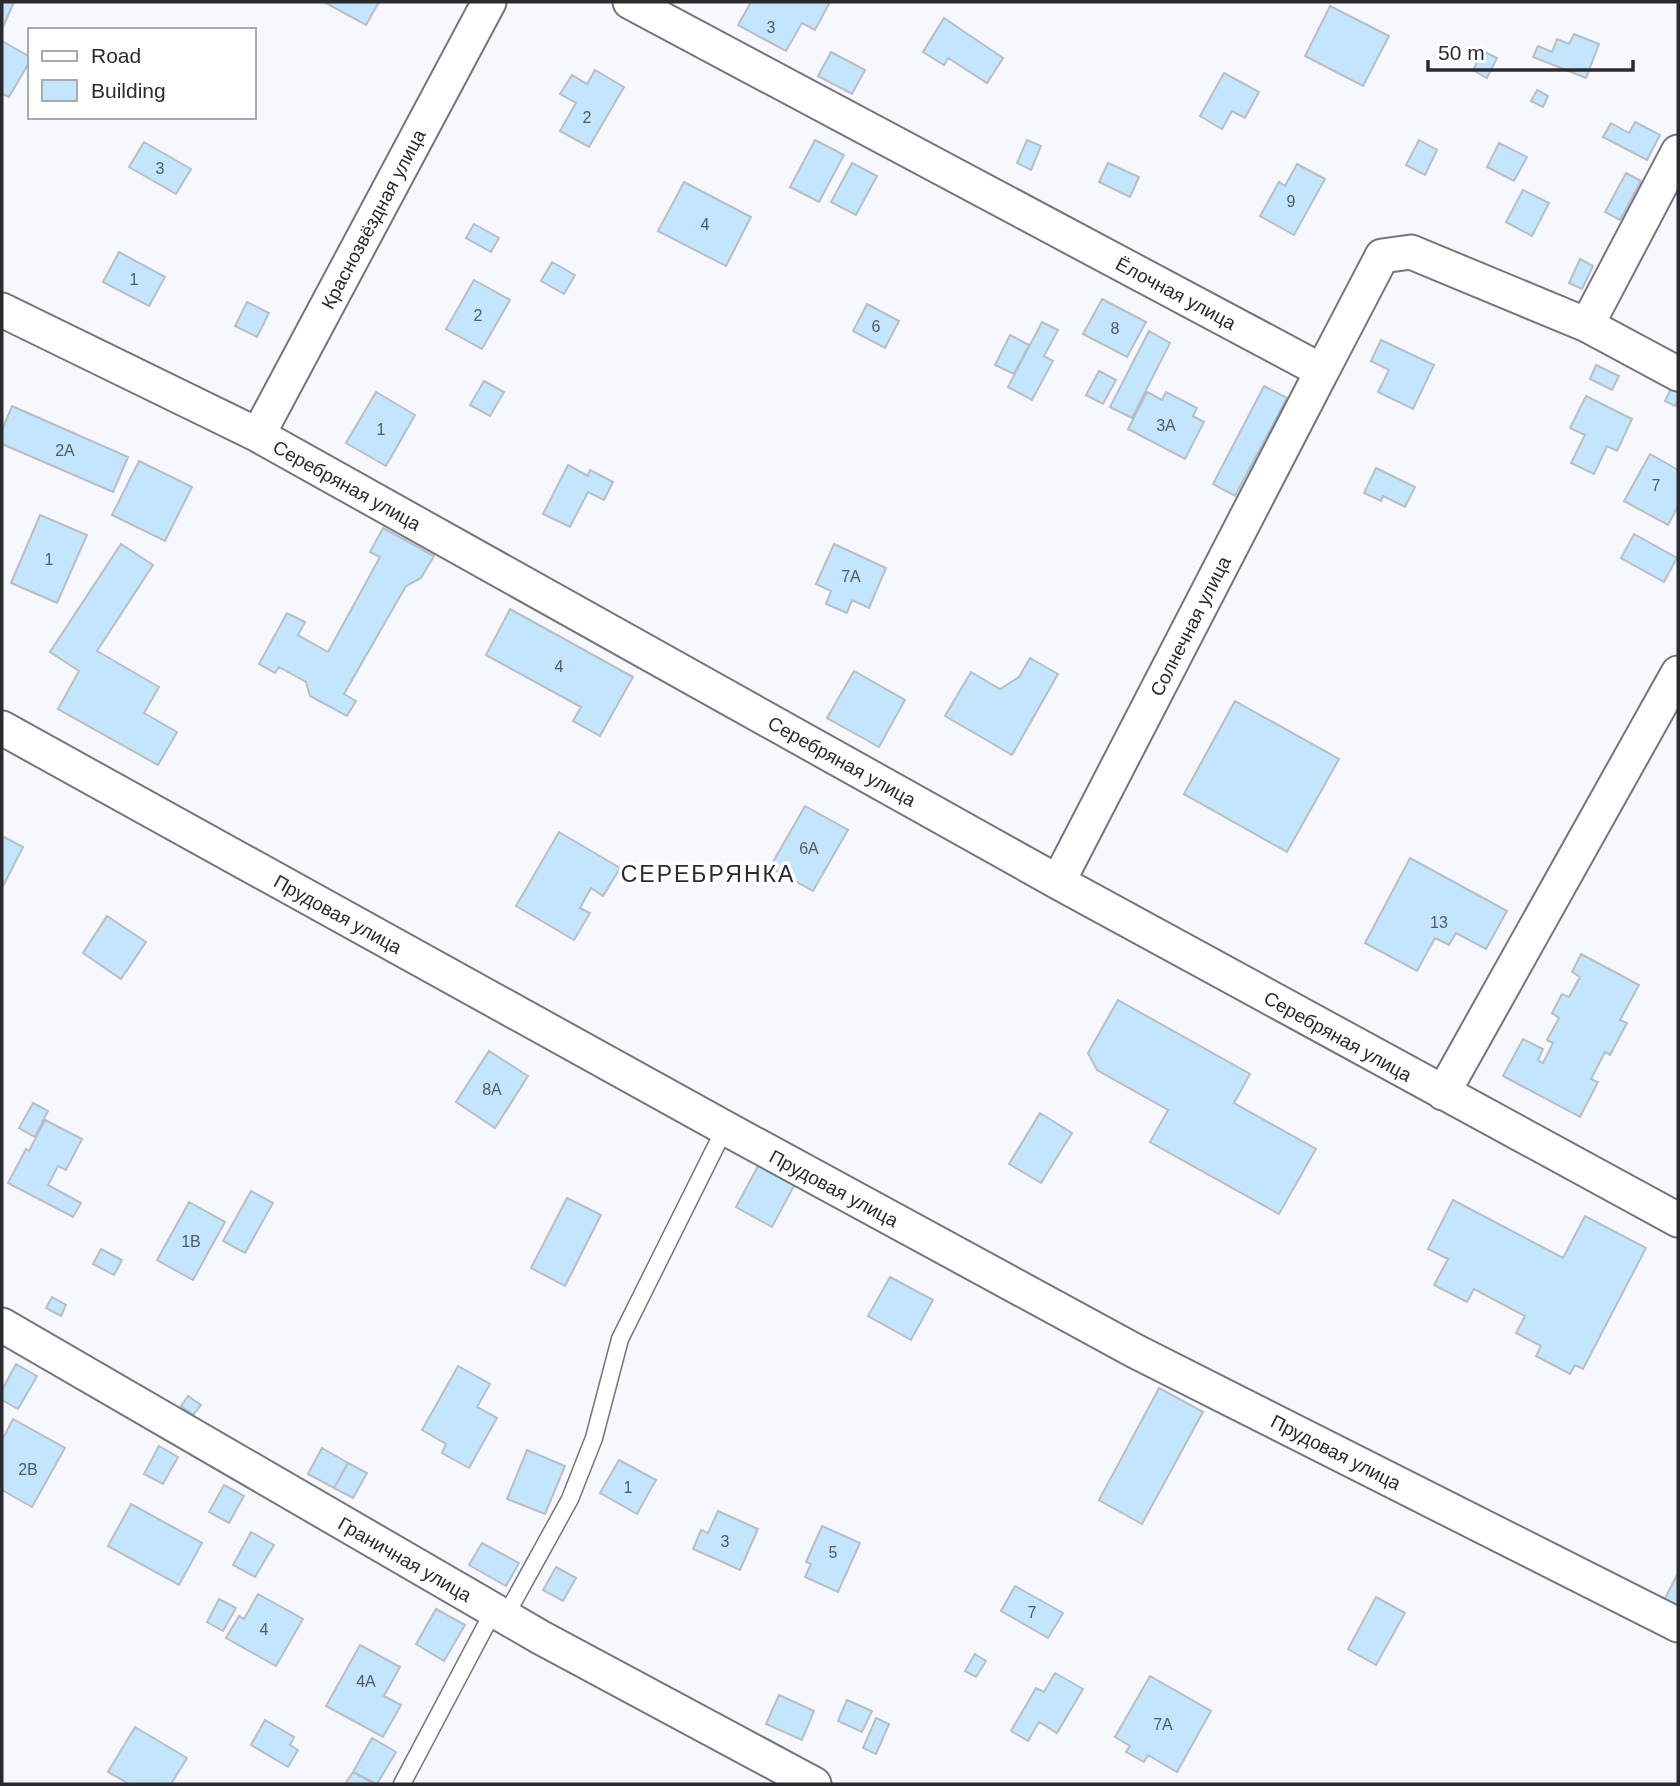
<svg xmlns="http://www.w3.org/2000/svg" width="1680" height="1786" viewBox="0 0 1680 1786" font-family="Arial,sans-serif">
<rect width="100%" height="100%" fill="#f6f8fe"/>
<path fill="#c3e6fe" stroke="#b8bfc4" stroke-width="2" d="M 2,2 L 14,2 L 3,27 L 2,26 Z
M 324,2 L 379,2 L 366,25 Z
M 751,2 L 830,2 L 815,30 L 802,23 L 786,51 L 738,25 Z
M 1330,6 L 1389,36 L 1363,86 L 1305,56 Z
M 944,18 L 1003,58 L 987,83 L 948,58 L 944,65 L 923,52 Z
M 1574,34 L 1599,44 L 1586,78 L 1533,57 L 1538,46 L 1552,52 L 1557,39 L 1569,44 Z
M 2,41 L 30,57 L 30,61 L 9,97 L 2,94 Z
M 1483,51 L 1497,58 L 1487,78 L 1473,70 Z
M 831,52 L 865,70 L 852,94 L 818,76 Z
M 595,70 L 624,87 L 589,147 L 560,131 L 576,103 L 560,94 L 572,75 L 587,84 Z
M 1224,73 L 1259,92 L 1245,118 L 1232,111 L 1222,129 L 1200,116 Z
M 1537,90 L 1548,96 L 1543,107 L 1531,101 Z
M 1635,122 L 1660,135 L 1647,160 L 1603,137 L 1611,123 L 1629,133 Z
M 815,140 L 844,155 L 819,202 L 790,187 Z
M 1027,140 L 1041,146 L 1031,170 L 1017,163 Z
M 1419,140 L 1437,150 L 1425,175 L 1406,165 Z
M 144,142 L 191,169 L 176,194 L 129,167 Z
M 1499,143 L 1527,157 L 1514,181 L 1487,167 Z
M 852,163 L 877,176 L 856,215 L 831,202 Z
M 1108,163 L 1139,177 L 1130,197 L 1099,182 Z
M 1297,164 L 1325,179 L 1294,235 L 1260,216 L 1279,182 L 1285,186 Z
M 1626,173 L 1641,181 L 1620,220 L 1605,212 Z
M 684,182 L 751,217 L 726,266 L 658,231 Z
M 1523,190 L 1549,203 L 1532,236 L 1506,222 Z
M 474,224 L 499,238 L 491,252 L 466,238 Z
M 119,252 L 165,277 L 149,306 L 103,282 Z
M 1580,259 L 1593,266 L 1582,289 L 1569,283 Z
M 552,262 L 575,275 L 564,294 L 541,281 Z
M 474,280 L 510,300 L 482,349 L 446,329 Z
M 1102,299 L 1146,322 L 1127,357 L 1083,334 Z
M 247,302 L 269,313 L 257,337 L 235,326 Z
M 867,304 L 899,321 L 885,348 L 853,331 Z
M 1042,322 L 1058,330 L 1044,356 L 1053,361 L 1032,400 L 1008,387 Z
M 1149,331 L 1170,343 L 1132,418 L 1110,407 Z
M 1010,335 L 1029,345 L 1014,374 L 995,365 Z
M 1381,340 L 1434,365 L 1413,409 L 1378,392 L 1389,370 L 1371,361 Z
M 1596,365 L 1619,376 L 1612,390 L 1590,379 Z
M 1099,371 L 1116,380 L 1103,404 L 1086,395 Z
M 484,381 L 504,392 L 490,416 L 470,405 Z
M 1264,386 L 1287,398 L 1235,496 L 1213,484 Z
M 1671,389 L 1678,393 L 1678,400 L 1675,406 L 1665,401 Z
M 376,392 L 415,415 L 386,466 L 346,443 Z
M 1147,392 L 1162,400 L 1166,392 L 1197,408 L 1193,416 L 1204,422 L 1185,459 L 1128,429 Z
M 1586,396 L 1632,419 L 1617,451 L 1607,446 L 1594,474 L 1571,463 L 1585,435 L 1570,428 Z
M 12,406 L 128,457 L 113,492 L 2,444 L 2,430 Z
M 1650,454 L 1678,470 L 1678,506 L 1668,525 L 1624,501 Z
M 139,461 L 192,487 L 165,541 L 112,515 Z
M 568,465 L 588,476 L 590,470 L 613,482 L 604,500 L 588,492 L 570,527 L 543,514 Z
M 1376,468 L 1415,487 L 1405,507 L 1383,496 L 1381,501 L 1364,493 Z
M 40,515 L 87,535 L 57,603 L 11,583 Z
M 383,528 L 434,556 L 421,578 L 406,586 L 344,694 L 356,701 L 347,716 L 310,696 L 306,682 L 279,667 L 275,673 L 259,664 L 287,613 L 305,622 L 298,635 L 328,652 L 380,557 L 370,552 Z
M 1634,534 L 1677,558 L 1664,582 L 1621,558 Z
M 121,544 L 153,565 L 97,651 L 159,687 L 144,713 L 177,732 L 158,765 L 58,709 L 79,671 L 50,652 Z
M 834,544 L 886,568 L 869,608 L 852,600 L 847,613 L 826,604 L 831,591 L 816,584 Z
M 510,609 L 633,677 L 600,736 L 573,721 L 581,707 L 486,655 Z
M 1030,658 L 1058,674 L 1012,755 L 945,716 L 971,672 L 1000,689 L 1019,677 Z
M 854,671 L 905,700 L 879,747 L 827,718 Z
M 1235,701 L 1339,759 L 1287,852 L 1184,794 Z
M 805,806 L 848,830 L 813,891 L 770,867 Z
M 559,832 L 620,868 L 603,896 L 591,888 L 580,908 L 590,913 L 574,940 L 516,906 Z
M 2,836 L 23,847 L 2,888 Z
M 1410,858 L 1507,911 L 1486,949 L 1456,933 L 1449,945 L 1435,938 L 1417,971 L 1365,943 Z
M 107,916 L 146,942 L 121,979 L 83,953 Z
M 1581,954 L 1639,985 L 1620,1020 L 1627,1023 L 1610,1055 L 1605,1052 L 1591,1079 L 1598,1082 L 1580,1117 L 1503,1076 L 1523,1039 L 1543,1049 L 1538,1060 L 1543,1063 L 1553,1043 L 1547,1040 L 1559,1018 L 1552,1013 L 1562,994 L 1569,997 L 1580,977 L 1572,972 Z
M 1118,1000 L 1250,1074 L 1234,1103 L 1316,1149 L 1279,1214 L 1150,1142 L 1168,1110 L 1097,1070 L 1088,1053 Z
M 489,1051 L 528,1076 L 495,1128 L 456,1102 Z
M 33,1103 L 48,1111 L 35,1137 L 19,1128 Z
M 1040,1113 L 1072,1133 L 1041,1183 L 1009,1164 Z
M 45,1120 L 82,1139 L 66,1170 L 58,1166 L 48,1185 L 81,1203 L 73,1217 L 8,1183 L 26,1149 L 29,1151 Z
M 759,1164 L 795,1184 L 772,1227 L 736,1207 Z
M 251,1191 L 273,1203 L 245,1253 L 223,1241 Z
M 567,1198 L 601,1215 L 565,1286 L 531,1268 Z
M 1453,1200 L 1563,1258 L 1585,1216 L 1646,1248 L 1583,1369 L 1575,1365 L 1570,1374 L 1536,1356 L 1541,1346 L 1516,1333 L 1525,1316 L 1474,1289 L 1467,1302 L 1434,1285 L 1448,1259 L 1428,1249 Z
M 189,1202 L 225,1222 L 193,1280 L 157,1260 Z
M 101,1249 L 122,1260 L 114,1275 L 93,1264 Z
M 890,1277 L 933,1300 L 911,1340 L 868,1316 Z
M 52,1297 L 66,1305 L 61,1316 L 46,1308 Z
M 16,1364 L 37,1376 L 18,1409 L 2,1400 L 2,1390 Z
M 458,1366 L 490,1384 L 477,1407 L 497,1418 L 469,1468 L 442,1453 L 446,1444 L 422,1430 Z
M 1159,1388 L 1203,1412 L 1142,1524 L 1099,1500 Z
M 188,1396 L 201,1405 L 193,1415 L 181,1406 Z
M 13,1419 L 65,1448 L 32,1507 L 2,1490 L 2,1440 Z
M 159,1446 L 178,1457 L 163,1484 L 144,1474 Z
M 322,1448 L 348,1463 L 334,1488 L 308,1474 Z
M 527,1450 L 565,1466 L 545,1514 L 507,1499 Z
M 619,1460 L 656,1480 L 637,1514 L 600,1493 Z
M 348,1463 L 367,1473 L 353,1498 L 334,1488 Z
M 224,1485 L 244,1496 L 229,1523 L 209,1512 Z
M 131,1504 L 202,1543 L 179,1585 L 108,1546 Z
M 718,1511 L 758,1529 L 740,1570 L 693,1549 L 701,1530 L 708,1533 Z
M 822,1526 L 860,1543 L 838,1592 L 805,1577 L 811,1564 L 806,1562 Z
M 251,1532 L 274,1545 L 255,1577 L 233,1565 Z
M 482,1543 L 519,1563 L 506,1586 L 469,1565 Z
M 556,1567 L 576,1578 L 563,1601 L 543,1590 Z
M 1678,1573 L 1678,1615 L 1661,1606 Z
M 1015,1586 L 1063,1613 L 1048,1638 L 1001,1611 Z
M 258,1594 L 303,1619 L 276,1666 L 226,1638 L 239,1616 L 244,1619 Z
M 1376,1597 L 1405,1613 L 1376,1665 L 1348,1649 Z
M 219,1599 L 236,1608 L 223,1631 L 207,1622 Z
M 436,1609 L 465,1625 L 444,1661 L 416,1644 Z
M 360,1645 L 400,1667 L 384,1696 L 401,1705 L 383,1737 L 326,1706 Z
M 975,1654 L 986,1661 L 976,1677 L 965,1671 Z
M 1055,1673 L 1083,1689 L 1057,1733 L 1039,1722 L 1028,1741 L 1011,1731 L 1036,1688 L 1044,1692 Z
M 1150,1676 L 1211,1711 L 1177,1772 L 1148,1755 L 1144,1762 L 1126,1752 L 1130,1746 L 1115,1737 Z
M 779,1695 L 814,1711 L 802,1740 L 766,1724 Z
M 847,1700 L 872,1711 L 862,1732 L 838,1721 Z
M 876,1718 L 889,1724 L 876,1754 L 863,1748 Z
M 265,1720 L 294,1737 L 290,1745 L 298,1750 L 288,1767 L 251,1745 Z
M 135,1727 L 187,1758 L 171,1784 L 129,1784 L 108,1772 Z
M 372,1738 L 396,1752 L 377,1784 L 353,1772 Z
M 353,1772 L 374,1784 L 345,1784 Z"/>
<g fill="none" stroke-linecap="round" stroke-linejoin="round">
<defs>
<path id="lane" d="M 505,1617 L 570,1499 L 594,1438 L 620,1339 L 725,1128
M 402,1784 L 494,1610"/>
<path id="street" d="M 630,2 L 1322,371 L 1382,256 L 1411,252 L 1587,325 L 1678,374
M 2,310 L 258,435 L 1058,882 L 1678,1220
M 1587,325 L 1678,152
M 258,435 L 489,2
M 2,728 L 725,1128 L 1135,1351 L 1678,1625
M 1058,882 L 1322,371
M 1443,1093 L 1678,673
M 2,1325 L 540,1637 L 814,1784"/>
</defs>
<use href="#lane" stroke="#74767d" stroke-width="19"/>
<use href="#street" stroke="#74767d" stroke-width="37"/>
<use href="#lane" stroke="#fff" stroke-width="16"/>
<use href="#street" stroke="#fff" stroke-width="33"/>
</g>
<g text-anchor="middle" stroke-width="7" stroke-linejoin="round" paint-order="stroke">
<g font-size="16" fill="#515a62">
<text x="771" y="33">3</text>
<text x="587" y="123">2</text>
<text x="160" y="174">3</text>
<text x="1291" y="207">9</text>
<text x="705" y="230">4</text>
<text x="134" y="285">1</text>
<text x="478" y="321">2</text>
<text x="876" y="332">6</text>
<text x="1115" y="334">8</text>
<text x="1166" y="431">3А</text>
<text x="381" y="435">1</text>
<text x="65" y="456">2А</text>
<text x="1656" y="491">7</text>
<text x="49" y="565">1</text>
<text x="851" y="582">7А</text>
<text x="559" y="672">4</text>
<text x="809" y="854">6А</text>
<text x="1439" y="928">13</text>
<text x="492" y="1095">8А</text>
<text x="191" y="1247">1В</text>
<text x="28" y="1475">2В</text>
<text x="628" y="1493">1</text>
<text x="725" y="1547">3</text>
<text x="833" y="1558">5</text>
<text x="1032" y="1618">7</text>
<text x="264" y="1635">4</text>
<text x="366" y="1687">4А</text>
<text x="1163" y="1730">7А</text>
</g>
<g font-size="19" fill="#2b2b2e" stroke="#fff">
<text transform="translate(373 219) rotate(-62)" y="7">Краснозвёздная улица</text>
<text transform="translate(1176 293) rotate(28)" y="7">Ёлочная улица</text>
<text transform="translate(347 485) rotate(29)" y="7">Серебряная улица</text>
<text transform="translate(1190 626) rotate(-63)" y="7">Солнечная улица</text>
<text transform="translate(842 761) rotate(29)" y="7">Серебряная улица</text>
<text transform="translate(338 914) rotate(29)" y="7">Прудовая улица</text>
<text transform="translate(1338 1036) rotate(29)" y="7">Серебряная улица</text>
<text transform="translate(834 1188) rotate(28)" y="7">Прудовая улица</text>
<text transform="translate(1336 1452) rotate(27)" y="7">Прудовая улица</text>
<text transform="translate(405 1559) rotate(30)" y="7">Граничная улица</text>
</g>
<g font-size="23" letter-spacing="2" fill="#2b2b2e" stroke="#fff">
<text x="708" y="882">СЕРЕБРЯНКА</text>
</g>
</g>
<rect width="1680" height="1786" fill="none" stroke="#2b2b2e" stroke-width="7"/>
<rect x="28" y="28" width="228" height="91" fill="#ffffff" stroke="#aaaaab" stroke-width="2"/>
<rect x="42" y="51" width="35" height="10" fill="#ffffff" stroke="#aaaaab" stroke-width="2"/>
<text x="91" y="63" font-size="21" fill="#2b2b2e">Road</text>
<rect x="42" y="80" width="35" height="21" fill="#c3e6fe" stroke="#aaaaab" stroke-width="2"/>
<text x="91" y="98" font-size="21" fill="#2b2b2e">Building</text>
<path d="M1428 60v10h205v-10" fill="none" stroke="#2b2b2e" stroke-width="3.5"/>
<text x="1438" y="60" font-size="21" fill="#2b2b2e" stroke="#ffffff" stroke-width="5" paint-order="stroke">50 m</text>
</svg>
